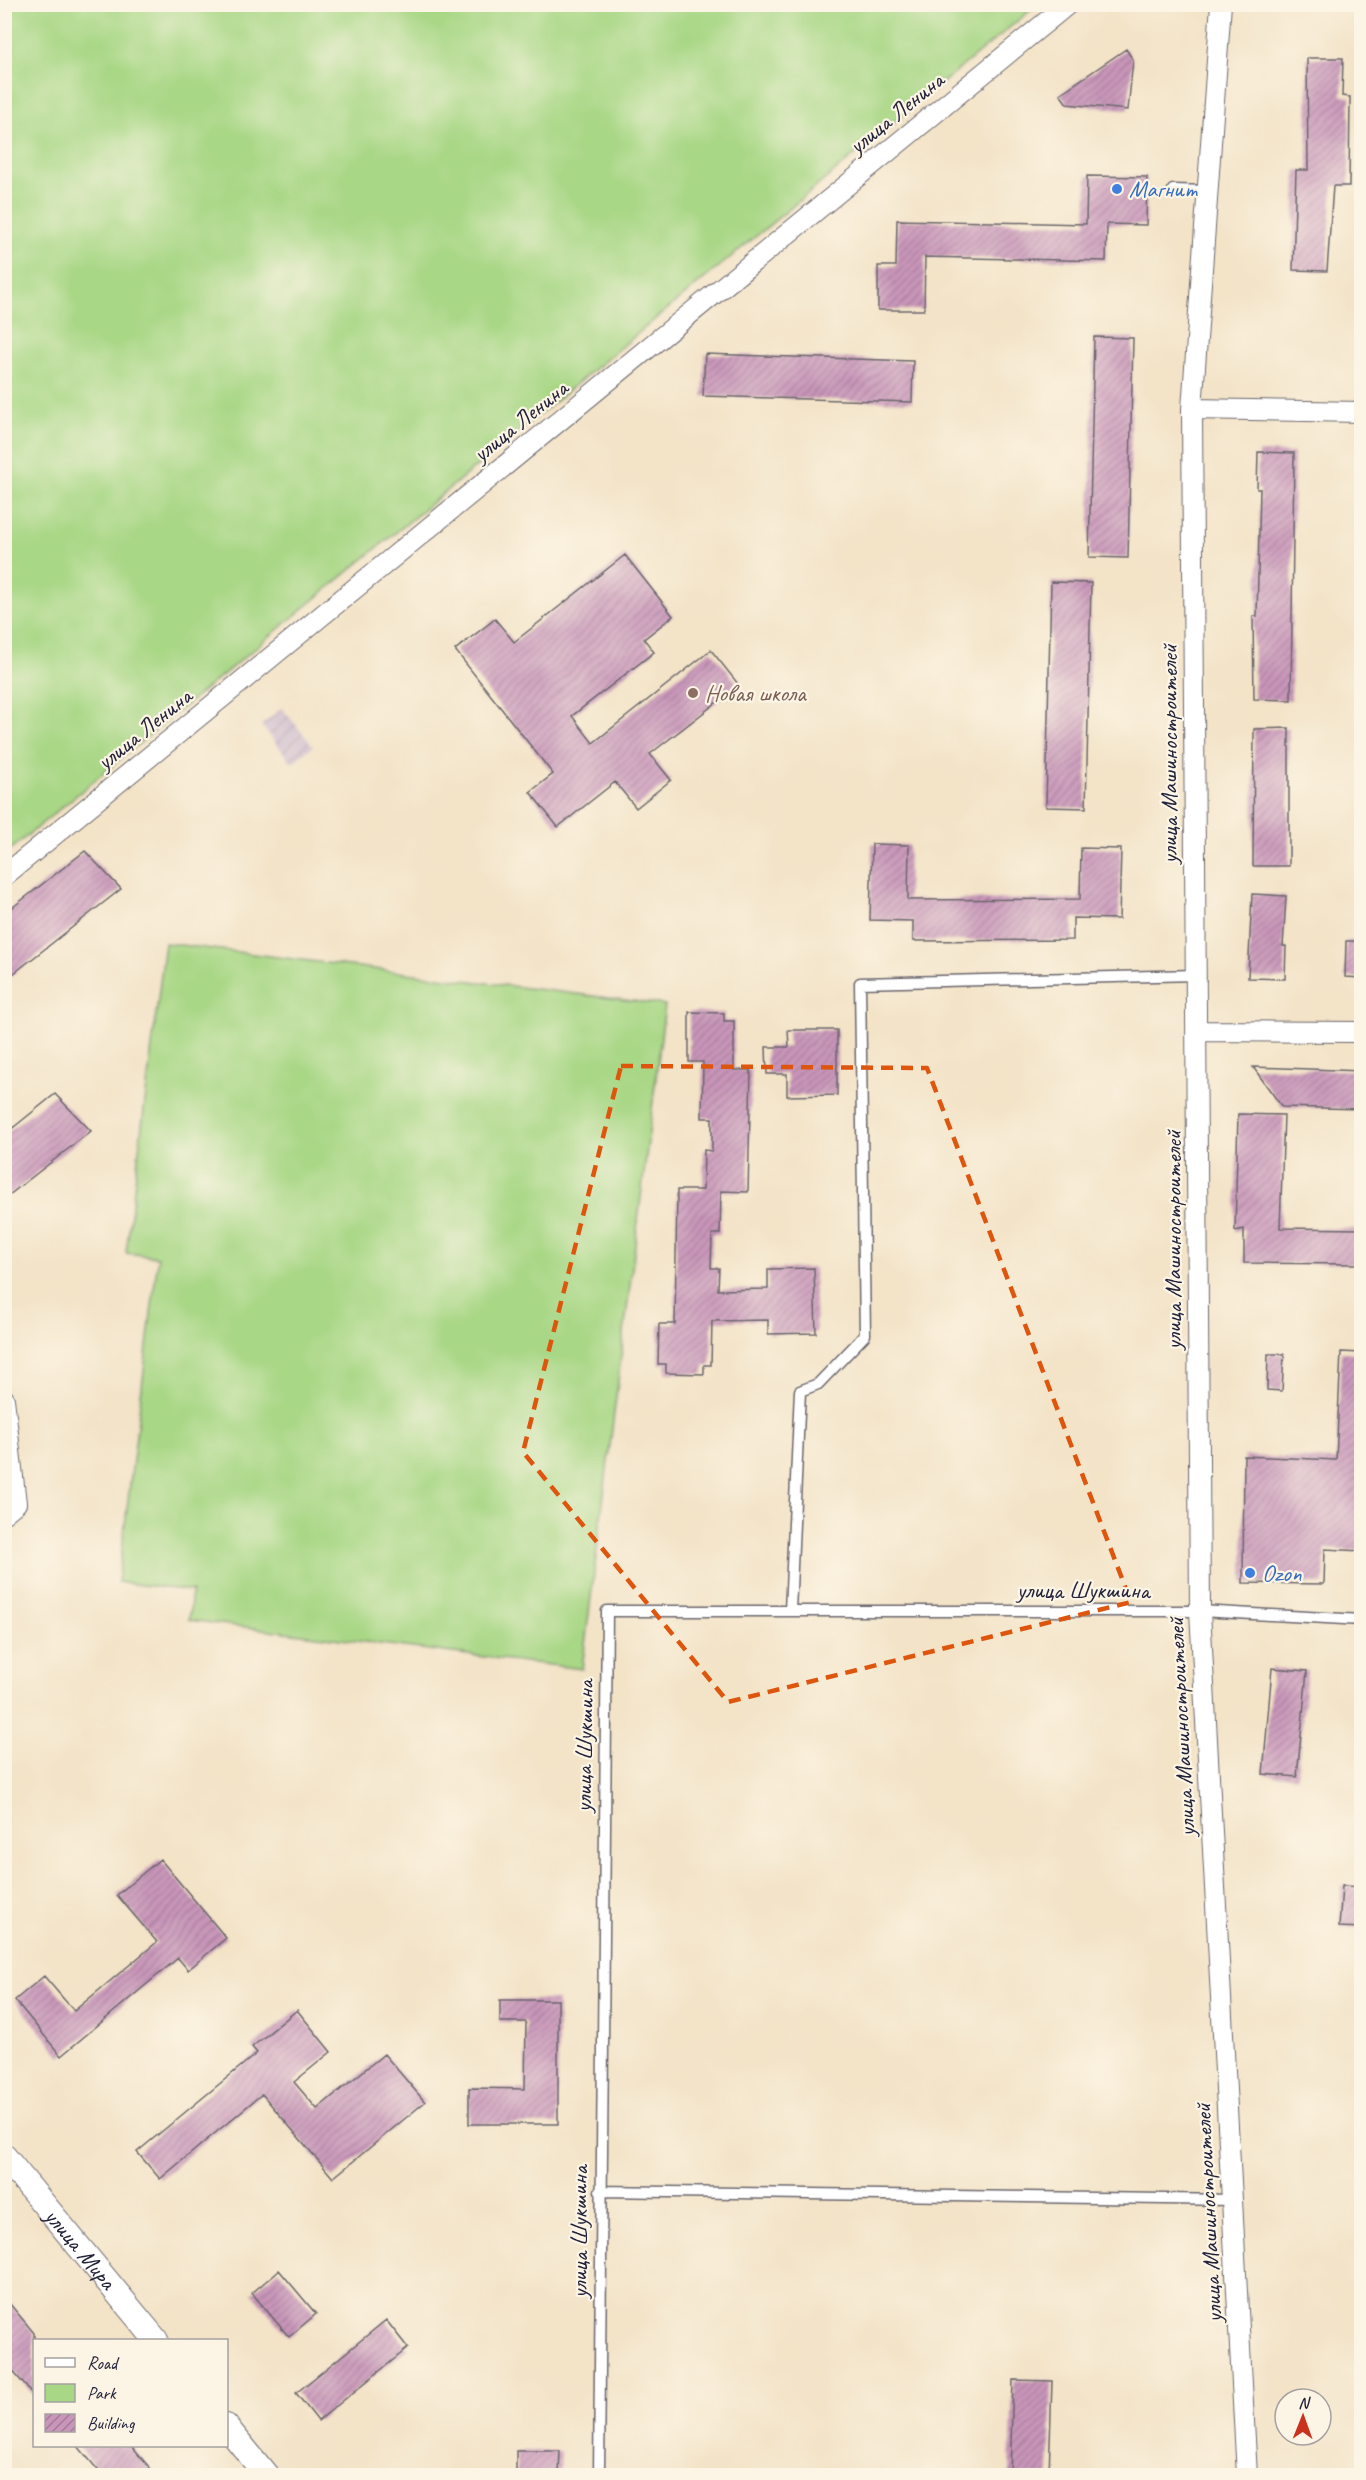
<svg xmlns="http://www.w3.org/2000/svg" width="1366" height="2480" viewBox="0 0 1366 2480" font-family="Caveat,sans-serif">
<defs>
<pattern id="industrial-furrows" width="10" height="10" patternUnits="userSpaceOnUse" patternTransform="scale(1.5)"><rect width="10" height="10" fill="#cfbdce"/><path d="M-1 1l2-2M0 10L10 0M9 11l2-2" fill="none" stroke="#b1a2b2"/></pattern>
<pattern id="building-hatch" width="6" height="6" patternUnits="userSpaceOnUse" patternTransform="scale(1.5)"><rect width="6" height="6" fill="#c996ba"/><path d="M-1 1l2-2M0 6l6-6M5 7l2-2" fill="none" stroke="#a37a98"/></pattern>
</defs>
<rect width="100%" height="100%" fill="#fcf5e5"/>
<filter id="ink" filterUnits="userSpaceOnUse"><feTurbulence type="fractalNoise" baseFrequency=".0167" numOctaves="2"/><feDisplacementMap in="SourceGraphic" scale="12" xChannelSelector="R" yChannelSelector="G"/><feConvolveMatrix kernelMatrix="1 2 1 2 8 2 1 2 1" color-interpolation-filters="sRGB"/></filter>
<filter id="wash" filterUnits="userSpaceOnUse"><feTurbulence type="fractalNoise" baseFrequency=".008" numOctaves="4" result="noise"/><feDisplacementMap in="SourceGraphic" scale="24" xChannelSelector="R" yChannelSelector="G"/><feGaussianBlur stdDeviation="1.35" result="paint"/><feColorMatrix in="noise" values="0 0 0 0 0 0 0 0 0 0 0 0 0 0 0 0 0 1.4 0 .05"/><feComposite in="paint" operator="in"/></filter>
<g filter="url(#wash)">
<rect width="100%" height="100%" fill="#f3e3c7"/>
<path fill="url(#industrial-furrows)" d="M 282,708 L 313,746 L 292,763 L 261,725 Z"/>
<path fill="#a8d785" stroke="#657c60" stroke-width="1.5" d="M 5,4 L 1037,4 L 1037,5 L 5,854 Z
M 165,943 L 665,1005 L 582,1669 L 189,1620 L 192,1591 L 118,1582 L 158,1257 L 126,1253 Z"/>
<g id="blocks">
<path fill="url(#building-hatch)" d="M 1126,49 L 1133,60 L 1128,110 L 1067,104 L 1060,94 Z
M 1307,58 L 1343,58 L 1342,96 L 1350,97 L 1349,186 L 1333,186 L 1327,271 L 1293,270 L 1296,170 L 1308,170 Z
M 1087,176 L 1147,177 L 1146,225 L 1107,224 L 1106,261 L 925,257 L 924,310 L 878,310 L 878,266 L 896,266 L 897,220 L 1086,224 Z
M 1094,337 L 1133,338 L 1128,558 L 1089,557 Z
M 705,354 L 913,361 L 912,402 L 703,396 Z
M 1258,452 L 1294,453 L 1291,700 L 1254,699 L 1253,616 L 1257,616 L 1260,489 L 1257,489 Z
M 625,555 L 673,616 L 644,639 L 654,652 L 572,716 L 593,743 L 711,650 L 739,685 L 650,754 L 671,780 L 636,808 L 615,782 L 558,827 L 530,792 L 553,774 L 455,650 L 495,619 L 514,642 Z
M 1051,582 L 1091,583 L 1086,808 L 1046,807 Z
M 1289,728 L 1289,866 L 1253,866 L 1254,729 Z
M 872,844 L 909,845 L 908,900 L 1080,899 L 1081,848 L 1121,849 L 1119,919 L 1073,918 L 1073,940 L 913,941 L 913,921 L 870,920 Z
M 85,851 L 121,889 L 4,981 L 4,914 Z
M 1252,894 L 1286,896 L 1283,946 L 1286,946 L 1285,979 L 1248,978 Z
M 1346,941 L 1362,941 L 1362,978 L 1345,977 Z
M 689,1012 L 724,1013 L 724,1021 L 734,1021 L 734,1070 L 751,1070 L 748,1192 L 721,1191 L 720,1234 L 712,1234 L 711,1268 L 719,1268 L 718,1290 L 768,1289 L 768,1269 L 814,1268 L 816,1333 L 768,1334 L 768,1320 L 712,1321 L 711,1365 L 704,1365 L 704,1374 L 666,1373 L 666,1364 L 658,1364 L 659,1324 L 675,1324 L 677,1190 L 703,1190 L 704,1150 L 712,1151 L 712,1118 L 702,1118 L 703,1062 L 689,1062 Z
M 788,1030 L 837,1030 L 837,1095 L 787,1096 L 787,1074 L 767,1074 L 766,1047 L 789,1047 Z
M 1253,1067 L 1362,1071 L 1362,1109 L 1282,1107 Z
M 55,1094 L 91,1131 L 4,1199 L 4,1135 Z
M 1238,1114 L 1284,1115 L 1280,1228 L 1362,1229 L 1362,1264 L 1244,1263 L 1244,1229 L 1235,1231 Z
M 1341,1352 L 1362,1353 L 1362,1551 L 1325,1549 L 1324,1584 L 1243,1583 L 1244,1456 L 1336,1460 Z
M 1268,1354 L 1284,1354 L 1282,1391 L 1267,1390 Z
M 1272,1668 L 1307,1671 L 1297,1777 L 1263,1774 Z
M 160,1859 L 226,1938 L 188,1970 L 178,1958 L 61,2056 L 15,2000 L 44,1976 L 74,2011 L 157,1942 L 117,1895 Z
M 1342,1886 L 1362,1887 L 1362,1928 L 1339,1927 Z
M 500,2000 L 558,2000 L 558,2124 L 469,2124 L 469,2088 L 525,2089 L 526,2022 L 500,2022 Z
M 297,2010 L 331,2052 L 294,2082 L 317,2109 L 384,2054 L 425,2102 L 333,2178 L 262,2094 L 160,2179 L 137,2152 L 257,2053 L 252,2047 Z
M 279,2270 L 316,2314 L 289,2337 L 252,2293 Z
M 4,2297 L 34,2333 L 34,2396 L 4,2361 Z
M 386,2320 L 408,2348 L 318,2421 L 296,2393 Z
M 1013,2380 L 1052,2381 L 1049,2475 L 1010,2475 Z
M 77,2445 L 130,2445 L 156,2475 L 102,2475 Z
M 516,2451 L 560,2451 L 559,2475 L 516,2475 Z"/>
</g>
</g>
<g filter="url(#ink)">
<use href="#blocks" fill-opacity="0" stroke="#6b666c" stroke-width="1.5"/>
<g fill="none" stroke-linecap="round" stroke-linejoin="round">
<defs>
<path id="service" d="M 1173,190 L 1207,191
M 790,1611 L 800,1391 L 818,1384 L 865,1335 L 860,983 L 1197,975
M 600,2191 L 1233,2200
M 599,2476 L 607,1611 L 1200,1611 L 1362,1620"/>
<path id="minor" d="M 1221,4 L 1192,409 L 1200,1611 L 1247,2476
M 1192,409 L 1362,412
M 4,876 L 1068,4
M 1197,1031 L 1362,1032
M 4,1399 L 16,1503 L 4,1513"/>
<g id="tertiary">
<path id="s1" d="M 4,2156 L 156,2340"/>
<path d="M 226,2426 L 267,2476"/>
</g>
</defs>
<use href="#service" stroke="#6b666c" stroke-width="13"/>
<use href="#minor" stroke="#6b666c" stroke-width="22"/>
<use href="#tertiary" stroke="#6b666c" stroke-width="26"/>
<use href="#service" stroke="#fff" stroke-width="10"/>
<use href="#minor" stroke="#fff" stroke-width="20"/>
<use href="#tertiary" stroke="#fff" stroke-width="24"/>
</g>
</g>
<path fill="none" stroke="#de560e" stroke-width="4.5" stroke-dasharray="12 8" stroke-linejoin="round" d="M 621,1066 L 927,1068 L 1131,1602 L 728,1702 L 523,1452 Z"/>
<g fill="#3f7fe0" stroke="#fcf5e5" stroke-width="2">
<circle cx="1117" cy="189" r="6"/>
<circle cx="1250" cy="1573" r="6"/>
</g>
<circle fill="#8d6e63" stroke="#fcf5e5" stroke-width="2" cx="693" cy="693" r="6"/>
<g text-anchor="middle" stroke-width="4.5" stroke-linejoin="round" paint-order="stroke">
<g font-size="24" fill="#22223b" stroke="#fcf5e5">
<text transform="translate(896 113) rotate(-39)" y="8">улица Ленина</text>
<text transform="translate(520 421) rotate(-39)" y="8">улица Ленина</text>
<text transform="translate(144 729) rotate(-39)" y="8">улица Ленина</text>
<text transform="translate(1169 754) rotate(-90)" y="8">улица Машиностроителей</text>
<text transform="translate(1173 1240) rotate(-90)" y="8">улица Машиностроителей</text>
<text x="1083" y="1598">улица Шукшина</text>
<text transform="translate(1181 1727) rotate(-93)" y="8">улица Машиностроителей</text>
<text transform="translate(584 1746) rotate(-89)" y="8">улица Шукшина</text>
<text transform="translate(1208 2213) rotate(-93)" y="8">улица Машиностроителей</text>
<text transform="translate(579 2232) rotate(-90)" y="8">улица Шукшина</text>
<text dy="8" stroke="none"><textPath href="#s1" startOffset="120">улица Мира</textPath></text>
</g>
<g font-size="24" fill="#366cbe" stroke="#fcf5e5" text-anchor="start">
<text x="1129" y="197">Магнит</text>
<text x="1262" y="1581">Ozon</text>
</g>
<g font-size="24" fill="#785e54" stroke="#fcf5e5" text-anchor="start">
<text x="705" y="701">Новая школа</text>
</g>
</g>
<rect width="1366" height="2480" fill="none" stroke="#fcf5e5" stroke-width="24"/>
<rect x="33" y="2339" width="195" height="108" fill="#fcf5e5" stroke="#a5a1a1" stroke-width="1.5"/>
<rect x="45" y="2358" width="30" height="9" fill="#ffffff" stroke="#a5a1a1" stroke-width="1.5"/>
<text x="87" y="2369" font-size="18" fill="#22223b">Road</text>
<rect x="45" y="2384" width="30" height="18" fill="#a8d785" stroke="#a5a1a1" stroke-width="1.5"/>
<text x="87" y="2399" font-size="18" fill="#22223b">Park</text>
<rect x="45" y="2414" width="30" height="18" fill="url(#building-hatch)" stroke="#a5a1a1" stroke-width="1.5"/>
<text x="87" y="2429" font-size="18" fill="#22223b">Building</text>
<g transform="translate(1303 2417) rotate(1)"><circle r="28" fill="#fcf5e5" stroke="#a5a1a1" stroke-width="1.5"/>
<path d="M0-4.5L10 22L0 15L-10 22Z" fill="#c8321e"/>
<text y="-9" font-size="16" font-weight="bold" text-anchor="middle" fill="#22223b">N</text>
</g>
</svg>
